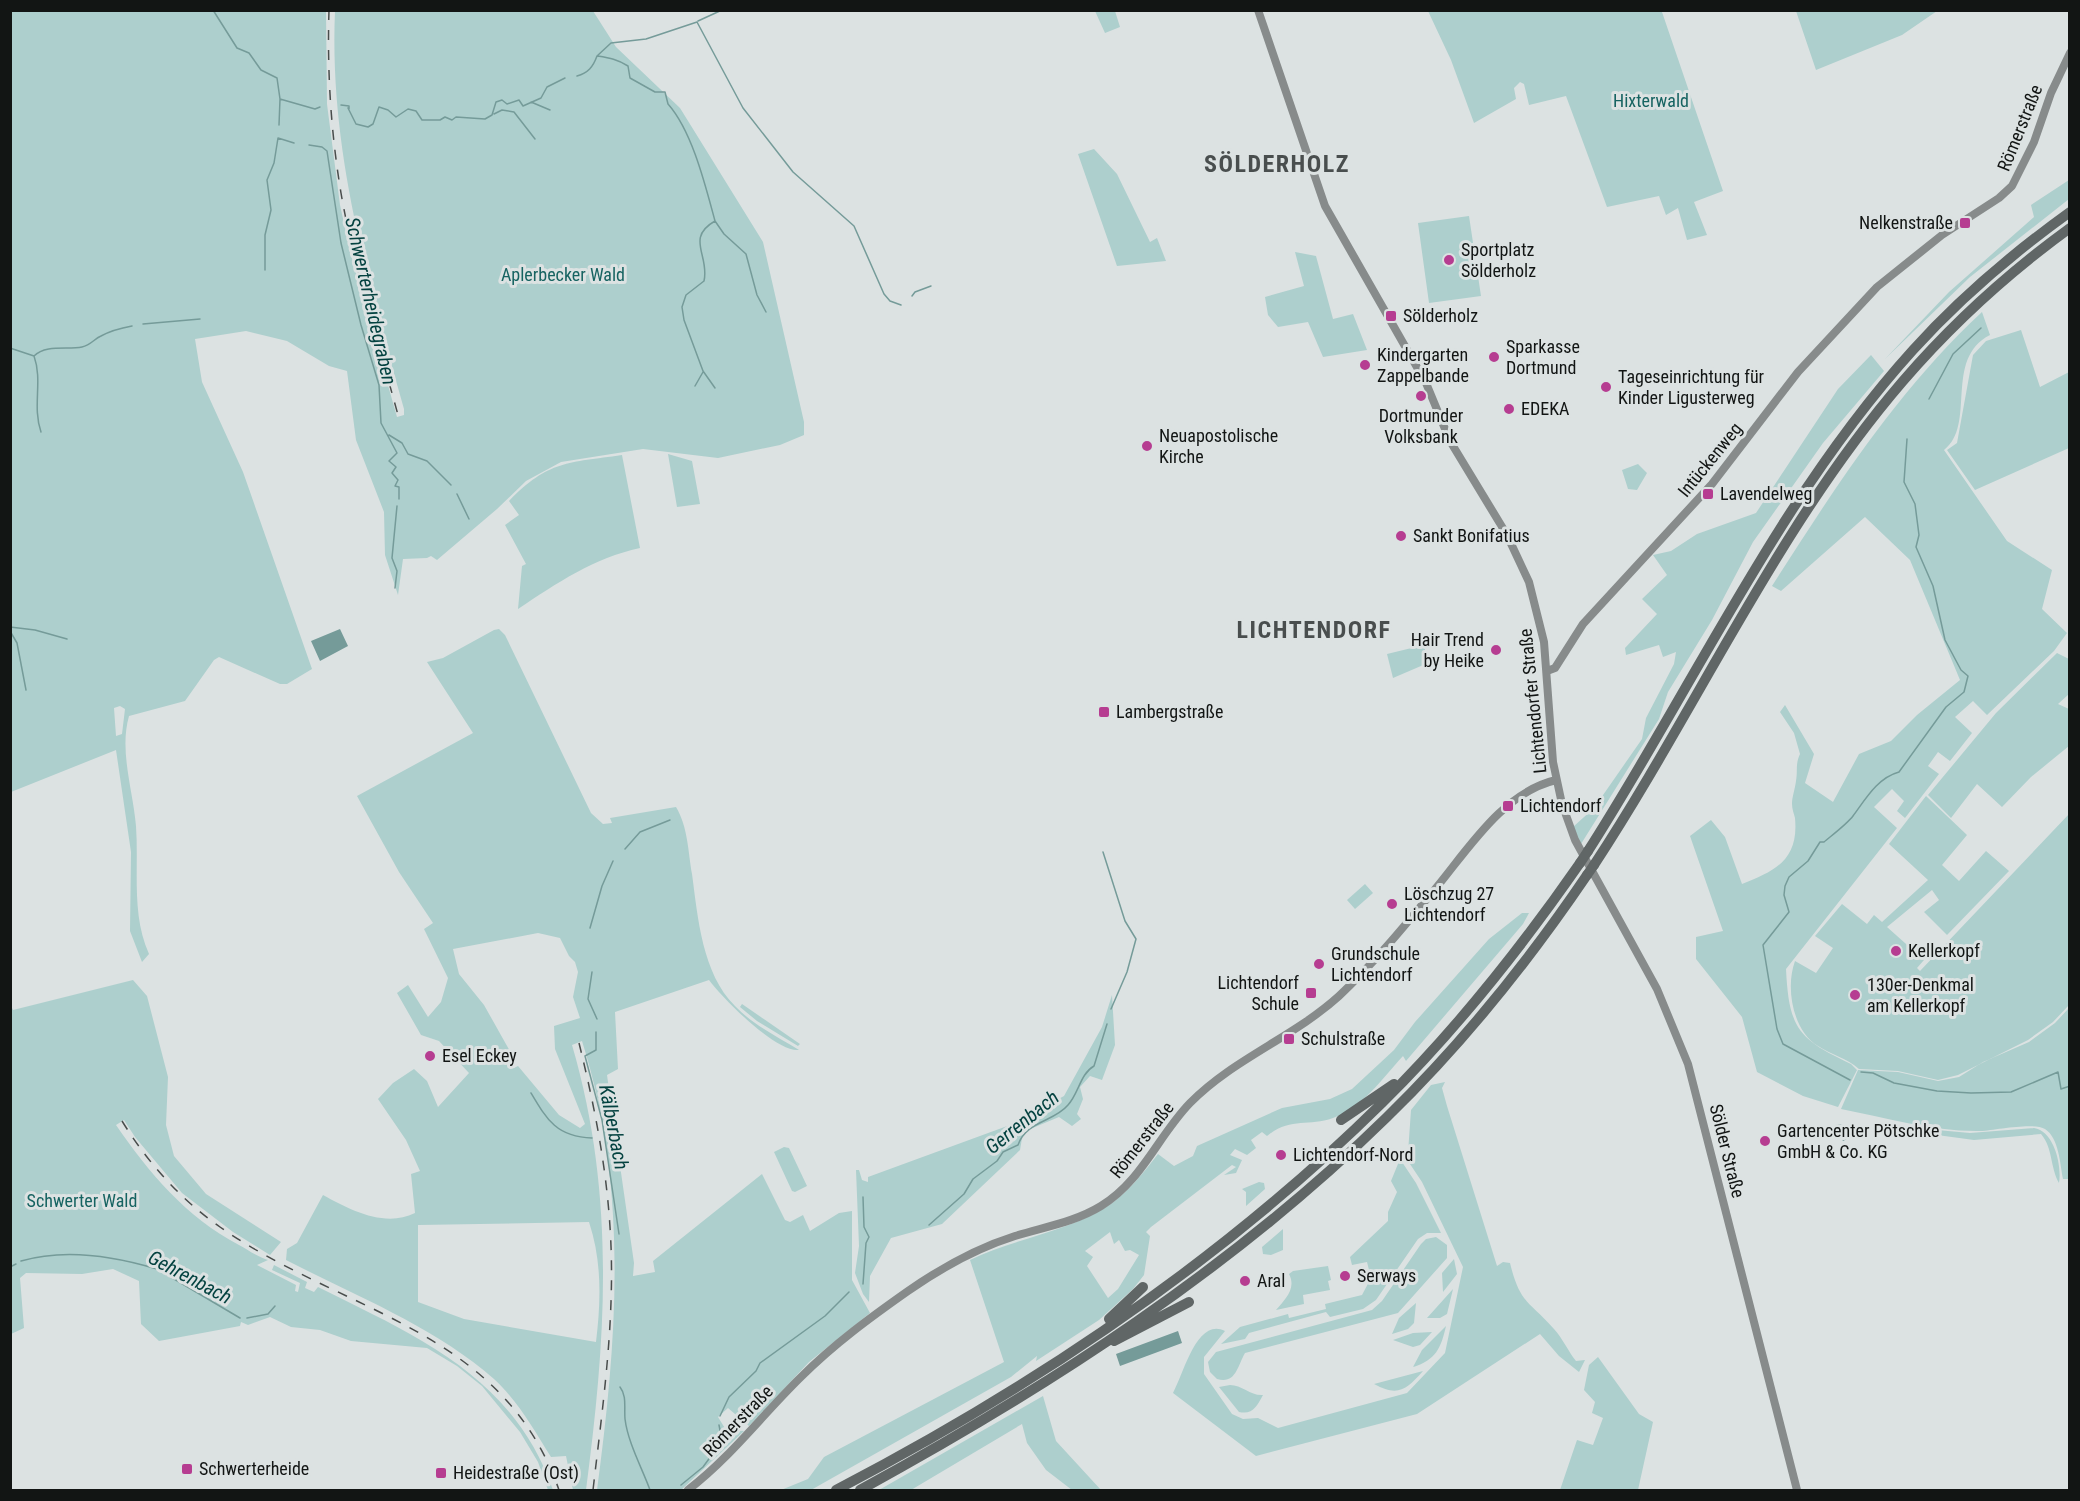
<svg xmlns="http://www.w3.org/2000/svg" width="2080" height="1501" viewBox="0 0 2080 1501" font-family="'Roboto Condensed',sans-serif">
<rect width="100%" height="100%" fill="#dce2e2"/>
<path fill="#adcfcd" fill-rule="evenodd" d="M 10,11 L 326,11 L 327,104 L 340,205 L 351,255 L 397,417 L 404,415 L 404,409 C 367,278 329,149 335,11 L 593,11 L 616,47 L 680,108 L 763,242 L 804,422 L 804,435 L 780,445 L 718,458 L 643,449 L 561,462 L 526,481 L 497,509 L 437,560 L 431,556 L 427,558 L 403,559 L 398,595 L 385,555 L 384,512 L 356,440 L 347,371 L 329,366 L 287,341 L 246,331 L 195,339 L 202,382 L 243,472 L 312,669 L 287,684 L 280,684 L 219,657 L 214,660 L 185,701 L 129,716 C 119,751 133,790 136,826 C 139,869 131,914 149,954 L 142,962 L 130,931 L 131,852 L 116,750 L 11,792 ZM 120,706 L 125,709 L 122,734 L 116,736 L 114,708 Z
M 1095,11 L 1115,11 L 1120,27 L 1105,33 Z
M 1428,11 L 1666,11 L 1662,12 L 1723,191 L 1694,202 L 1707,235 L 1687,240 L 1678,208 L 1666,215 L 1659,196 L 1607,207 L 1566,96 L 1529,105 L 1524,84 L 1520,82 L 1514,88 L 1516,99 L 1474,123 L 1451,60 Z
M 1796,11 L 1796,10 L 1937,11 L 1902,35 L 1816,70 Z
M 1094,149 L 1117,174 L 1150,242 L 1157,238 L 1166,261 L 1117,266 L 1078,154 Z
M 2069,180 L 2069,199 L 1970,277 L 1885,359 L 1949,292 L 2034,217 L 2031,205 Z
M 1469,216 L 1481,296 L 1429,303 L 1418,223 Z
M 1295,252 L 1316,256 L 1333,319 L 1353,314 L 1367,350 L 1323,357 L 1308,322 L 1278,327 L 1268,315 L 1265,297 L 1304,286 Z
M 1982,312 L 1990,335 C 1943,359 1977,425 1944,450 L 2007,541 L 2052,570 L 2042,609 L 2067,633 L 2054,651 L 1987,715 L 1973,701 L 1955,717 L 1972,733 L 1950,761 L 1938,752 L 1928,766 L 1939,774 L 1905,818 L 1897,811 L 1904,801 L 1892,789 L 1874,807 L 1897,828 L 1786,969 C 1789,1030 1799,1039 1851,1064 L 1857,1070 L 1838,1107 L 1803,1096 L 1757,1072 L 1742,1017 L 1696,959 L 1696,937 L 1723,931 L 1690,836 L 1711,820 L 1725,837 L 1742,884 C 1775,871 1799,860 1795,818 C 1794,814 1792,809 1792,804 C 1792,797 1795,789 1796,781 C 1798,770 1795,765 1800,754 L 1794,733 L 1780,712 L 1785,705 L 1814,754 L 1805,783 L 1833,802 L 1859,754 L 1891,741 L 1917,715 L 1960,680 L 1910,560 L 1865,517 L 1781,591 L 1772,586 C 1834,489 1897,391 1982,312 Z
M 2021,330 L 2040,387 L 2069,372 L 2069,448 L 1975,490 L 1947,450 L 1957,443 L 1973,355 L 1986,341 Z
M 1871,355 L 1884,371 L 1823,443 L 1753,542 L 1712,620 L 1668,692 L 1659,719 L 1581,844 L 1573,827 L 1594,808 L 1642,739 L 1646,718 L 1674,664 L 1676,652 L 1663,657 L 1659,645 L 1626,655 L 1625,648 L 1657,614 L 1642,599 L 1667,575 L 1653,555 L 1671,551 L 1697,534 L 1756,513 L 1838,389 Z
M 668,454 L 692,461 L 700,504 L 677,507 Z
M 622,455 L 640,548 C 594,558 557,583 518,609 L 522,566 L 526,564 L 505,525 L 519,515 L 509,501 C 549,460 568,463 622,455 Z
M 1638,464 L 1647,473 L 1637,490 L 1628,489 L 1622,470 Z
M 499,629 L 505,635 L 591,813 L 603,824 L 612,823 L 610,818 L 676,807 C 688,827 688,851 692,874 C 698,918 702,973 735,1006 C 753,1025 778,1037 799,1050 C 777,1053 723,999 709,980 L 615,1012 L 618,1069 L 607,1075 L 634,1263 L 633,1276 L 655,1272 L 653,1261 L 762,1174 L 785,1220 L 790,1222 L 803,1215 L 810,1231 L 839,1213 L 852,1211 L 852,1280 L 870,1313 L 809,1362 L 749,1426 L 728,1408 L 718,1417 L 726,1430 L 744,1431 L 681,1490 L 597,1490 C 617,1340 629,1189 582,1041 L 572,1045 C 616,1195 606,1339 586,1490 L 573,1490 L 566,1456 L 551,1457 C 534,1430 518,1401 494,1379 C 435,1327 356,1296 286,1260 L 287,1249 L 297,1243 L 323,1195 C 350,1210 385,1228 415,1213 L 411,1174 L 420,1171 L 406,1140 L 378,1099 L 393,1083 L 414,1069 L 427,1081 L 438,1107 L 469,1073 L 439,1041 L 421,1035 L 397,993 L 408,985 L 428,1017 L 441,1002 L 448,978 L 424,929 L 433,923 L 399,872 L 357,796 L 473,733 L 427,662 L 443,658 L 494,630 ZM 538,933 L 560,938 L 569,956 L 575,962 L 578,972 L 573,997 L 580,1018 L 554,1026 L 555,1049 L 585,1124 L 580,1128 L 559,1115 L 518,1066 L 514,1068 L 511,1062 L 515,1060 L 484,1005 L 459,974 L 453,949 ZM 589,1222 C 602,1261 601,1301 596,1342 L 464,1319 L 418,1302 L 418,1225 Z
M 1424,645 L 1428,663 L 1393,678 L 1387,654 Z
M 2057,653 L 2069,659 L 2069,694 L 2058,704 L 2069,709 L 2069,746 L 2031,777 L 2002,807 L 1977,784 L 1951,818 L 1928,795 L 1996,713 Z
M 1926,796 L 1967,835 L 1942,865 L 1959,881 L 1986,851 L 2009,871 L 1947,935 L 1924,912 L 1939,900 L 1932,890 L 1887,927 L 1924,960 L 1917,968 L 1920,971 L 2070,813 L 2069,1005 L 2053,1022 L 2028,1040 L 1958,1075 L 1938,1080 L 1898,1071 L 1859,1069 C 1847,1058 1831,1055 1818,1046 C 1793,1031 1785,988 1795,961 L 1816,973 L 1833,948 L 1815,936 L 1842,904 L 1867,924 L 1874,915 L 1882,922 L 1928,880 L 1889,844 Z
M 1365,884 L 1373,893 L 1355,909 L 1347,900 Z
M 1522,913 L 1529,913 L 1523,924 L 1406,1061 L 1403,1056 C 1382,1079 1363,1107 1333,1118 C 1308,1127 1290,1117 1267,1136 L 1262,1132 L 1251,1140 L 1256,1148 L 1247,1155 L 1235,1149 L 1230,1155 L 1242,1160 L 1236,1173 L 1224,1175 L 1236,1167 L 1232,1165 L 1151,1227 L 1146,1232 L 1150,1236 L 1144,1275 L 1133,1289 L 1099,1320 L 1036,1361 L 1037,1356 L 1011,1377 L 811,1490 L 781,1490 L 808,1479 L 824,1457 L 1004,1362 L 970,1260 C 1015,1238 1069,1232 1111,1204 C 1130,1190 1144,1172 1158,1154 L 1174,1166 L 1193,1156 L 1197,1146 L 1282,1108 L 1330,1099 L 1352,1089 L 1394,1050 L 1415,1022 L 1489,939 ZM 1110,1232 L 1114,1244 L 1119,1240 L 1125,1251 L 1130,1250 L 1139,1255 L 1118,1289 L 1108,1298 L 1087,1266 L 1093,1257 L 1085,1251 Z
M 133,980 L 147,996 L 168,1077 L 166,1125 L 174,1156 L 206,1194 L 281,1242 L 270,1255 L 233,1232 L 182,1193 L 135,1137 L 124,1120 L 116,1125 C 149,1173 186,1217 239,1245 C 248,1250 258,1257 268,1260 L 257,1265 L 296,1285 L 295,1291 L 298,1292 L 300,1283 L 272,1270 L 274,1265 L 307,1282 L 305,1288 L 314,1292 L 318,1287 C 418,1337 513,1376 553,1490 L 548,1490 L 538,1462 L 520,1432 L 482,1386 L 457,1366 L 427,1348 L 351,1341 L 320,1330 L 291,1327 L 270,1317 L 248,1325 L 241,1322 L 240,1326 L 159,1341 L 141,1324 L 139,1281 L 113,1269 L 82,1274 L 26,1273 L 20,1278 L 24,1328 L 11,1334 L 11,1006 L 13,1010 Z
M 1112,995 L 1115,1045 L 1102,1080 L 1090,1076 L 1080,1087 L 1083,1099 L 1077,1114 L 1081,1119 L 1072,1126 L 1059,1117 L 1023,1132 L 1020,1150 L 942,1224 L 891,1238 L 870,1276 L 869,1302 L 863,1294 L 855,1273 L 859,1246 L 856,1170 L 859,1170 L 862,1180 L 868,1182 L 868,1177 L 1010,1125 L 1064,1096 L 1102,1027 Z
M 742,1004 L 800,1044 L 798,1046 L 757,1021 L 740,1007 Z
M 2069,1008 L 2069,1179 L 2063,1179 C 2060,1164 2059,1138 2045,1129 C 2034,1122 1995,1130 1981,1131 C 1934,1132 1887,1118 1841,1109 L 1858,1070 L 1898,1072 L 1938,1081 L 1959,1077 L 1983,1062 L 2029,1042 L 2055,1023 Z
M 1445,1082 L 1442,1088 L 1447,1106 L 1497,1266 L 1503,1262 L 1510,1263 C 1520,1304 1529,1301 1554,1329 C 1563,1339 1568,1351 1576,1361 L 1585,1360 L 1579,1372 L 1559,1356 L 1540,1334 L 1417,1414 L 1256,1456 L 1173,1393 C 1184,1373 1197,1317 1225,1331 L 1204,1357 L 1204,1374 L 1232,1414 L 1243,1419 L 1258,1418 L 1278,1428 L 1407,1393 L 1445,1353 L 1463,1267 L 1422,1182 L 1408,1161 L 1408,1153 L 1411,1110 L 1431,1085 Z
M 2034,1128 C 2054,1131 2062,1165 2059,1183 C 2050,1167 2053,1148 2041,1134 L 1974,1140 L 1937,1135 L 1937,1130 L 1970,1133 Z
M 784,1147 L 789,1148 L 807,1186 L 795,1192 L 792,1191 L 774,1152 Z
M 1400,1159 L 1416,1183 L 1441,1233 L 1427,1233 L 1418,1239 L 1376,1300 L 1363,1309 L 1330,1317 L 1326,1312 L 1249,1333 L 1245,1339 L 1221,1344 L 1240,1327 L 1288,1314 L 1289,1318 L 1326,1309 L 1325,1304 L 1362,1295 L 1371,1278 L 1367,1262 L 1352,1265 L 1350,1257 L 1388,1221 L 1388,1212 L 1397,1192 L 1391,1181 Z
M 1259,1182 L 1264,1183 L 1265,1189 L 1246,1206 L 1246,1192 L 1242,1189 Z
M 1283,1229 L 1283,1250 L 1271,1255 L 1263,1254 L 1262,1247 Z
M 1436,1237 L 1447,1245 L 1447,1258 L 1398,1313 L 1245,1353 C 1237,1367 1236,1384 1217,1379 L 1210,1372 L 1208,1362 L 1216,1352 L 1372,1310 L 1382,1301 L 1421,1244 L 1426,1239 Z
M 1454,1259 L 1457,1274 L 1443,1292 L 1442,1273 Z
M 1328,1266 L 1331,1280 L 1328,1281 L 1330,1290 L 1303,1295 L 1304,1304 L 1276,1310 C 1284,1300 1297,1289 1289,1274 L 1293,1271 Z
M 1453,1289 L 1447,1314 L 1440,1318 L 1427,1318 Z
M 1416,1303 L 1414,1323 L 1408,1329 L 1392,1334 L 1399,1318 Z
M 1446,1326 C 1441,1348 1436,1360 1413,1367 L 1422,1350 Z
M 1432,1332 L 1420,1345 L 1413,1347 L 1393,1340 L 1413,1333 Z
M 1598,1357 L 1639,1414 L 1653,1422 L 1638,1490 L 1560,1490 L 1577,1440 L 1593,1445 L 1603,1418 L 1592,1413 L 1595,1402 L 1584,1390 L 1589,1365 Z
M 1423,1371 C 1406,1390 1398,1397 1374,1384 Z
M 1230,1385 C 1242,1385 1251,1396 1263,1395 C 1257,1406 1253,1415 1239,1412 L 1219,1387 Z
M 1043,1396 L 1056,1441 L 1101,1490 L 1072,1490 L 1046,1470 L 1027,1443 L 1022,1424 L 911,1490 L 879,1490 Z"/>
<path fill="#759b99" d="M 340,629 L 348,646 L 320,661 L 311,641 Z
M 1837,1124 L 1863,1127 L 1865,1130 L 1843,1141 L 1836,1128 Z
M 1178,1331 L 1182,1343 L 1120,1366 L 1116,1354 Z"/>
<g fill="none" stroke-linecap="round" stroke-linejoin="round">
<path stroke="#759b99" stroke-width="1.5" d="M 213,10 L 237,48 L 249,53 L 261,70 L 277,78 L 280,99 L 315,109 L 320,107
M 698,21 L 722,10
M 597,56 L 611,43 L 646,39 L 697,22 L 743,108 L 793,172 L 854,226 L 884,294 L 890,301 L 901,305
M 577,76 C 588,73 593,67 597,56 C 610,58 617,59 628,66 L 630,78 L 655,92 L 665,92 L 668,104 C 692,131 705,184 715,221 C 685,238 710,256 704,281 L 686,295 L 682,307 L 684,320 L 703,371 L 715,388
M 531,102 L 550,110
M 341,105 L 349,106 L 349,109
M 348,108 L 356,124 L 368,127 L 373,124 L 379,107 L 388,110 L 396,117 L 408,109 L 416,111 L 422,120 L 440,120 L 445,117 L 452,120 L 456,117 L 485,119 L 492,115 L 496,102 L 502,100 L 507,104 L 519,100 L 523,106 L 541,98 L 547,87 L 565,78
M 494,114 L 502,110 L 514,112 L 535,139
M 279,125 L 280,99
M 309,145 L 322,147 L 327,151 L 341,243 L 361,325 L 379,385 L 381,423 L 397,453 L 389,461 L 396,467 L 392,473 L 398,480 L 395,486 L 399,487 L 399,499
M 715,221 L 724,234 L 746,254 L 757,295 L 766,312
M 265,270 L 265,235 L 271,210 L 267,180 L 274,163 L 278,138 L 294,143
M 912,296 L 915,292 L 931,286
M 143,324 L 200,319
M 10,348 L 34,356 C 43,381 32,406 41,432
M 34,356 C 46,344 68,350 82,347 C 91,345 94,339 101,336 C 112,330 121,328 132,326
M 695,386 L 703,372
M 1929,399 L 1953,354 L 1981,328
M 389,435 L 402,443 L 408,454 L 427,461 L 451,485
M 457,494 L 469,519
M 395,588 L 397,571 L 392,558 L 397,506
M 10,627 L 35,630 L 67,639
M 10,631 L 17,643 L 26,690
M 625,849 L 640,832 L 670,820
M 1103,852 L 1125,921 L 1136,939 L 1127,972 L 1111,1009
M 590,928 L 602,886 L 613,861
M 592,972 L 588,999 L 597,1019
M 596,1032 L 596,1050 L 585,1056 L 602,1120 L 619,1234
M 1861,1072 L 1873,1073 L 1894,1083 L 1937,1091 L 1971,1093 L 2011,1092 L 2058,1072 L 2061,1089 L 2070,1086
M 1850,1080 L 1783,1044 L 1777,1029 L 1763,945 L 1789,912 L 1784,895 L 1785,886 L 1789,877 L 1808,861 L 1820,842 L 1824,842 C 1831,836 1847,824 1853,816 C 1865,800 1877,778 1899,772 L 1946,707 L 1964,692 L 1968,676 L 1961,670 L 1945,640 L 1933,586 L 1916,547 L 1919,535 L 1915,504 L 1904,482 L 1907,439
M 531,1093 C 547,1120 557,1137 592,1138
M 929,1225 L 964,1194 L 973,1179 L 997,1161 L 1003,1152 L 1018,1145 C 1026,1121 1054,1122 1068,1105 C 1079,1093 1080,1074 1094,1066 L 1107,1024
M 21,1261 C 65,1248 114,1256 157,1269 L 240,1318
M 10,1267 L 16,1264
M 863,1284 L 866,1243 L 869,1237 L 864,1227 L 863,1197
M 247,1318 L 268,1314 L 275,1306
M 620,1387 C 627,1396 624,1407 625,1419 C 628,1443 642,1468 650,1490
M 720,1416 L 729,1397 L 756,1371 L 760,1363 L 825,1316 L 849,1292
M 681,1485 L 703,1467 L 722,1441 L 719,1425"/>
<path stroke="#878b8b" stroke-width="8" d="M 1258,10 L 1325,206 L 1426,383 L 1450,441 L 1507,535 L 1529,582 L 1544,642 L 1553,762 L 1562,804 L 1575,840 L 1657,989 L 1688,1064 L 1797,1490
M 1547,671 L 1555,668 L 1583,624 L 1712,484 L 1798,372 L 1877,287 L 1942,235 L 1999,198 L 2012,186 L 2034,142 L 2051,93 L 2070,53
M 688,1490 C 731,1457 763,1414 801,1377 C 834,1344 871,1317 908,1291 C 941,1268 977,1248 1015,1236 C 1044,1227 1075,1222 1101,1206 C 1142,1181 1158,1136 1190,1103 C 1233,1059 1294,1037 1339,996 C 1373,964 1402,929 1431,894 C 1466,853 1501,793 1556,780"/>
<path stroke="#606666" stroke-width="10" d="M 1588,851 C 1695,684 1779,498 1913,350 C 1960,298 2013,253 2070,212
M 1594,865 C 1699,705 1778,526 1903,381 C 1953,323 2008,273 2070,228
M 1341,1120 L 1394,1084
M 1109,1319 L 1143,1287
M 1114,1341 L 1189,1302
M 836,1490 C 1034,1387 1223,1260 1382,1103 C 1456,1030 1521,948 1580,863
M 860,1490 C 1049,1387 1233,1268 1387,1117 C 1462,1044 1528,962 1587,875"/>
<path stroke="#494d4c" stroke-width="1.5" stroke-dasharray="10 10" stroke-linecap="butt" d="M 329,10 C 327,72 331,133 341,193 C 354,268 378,341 398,415
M 579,1043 C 594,1104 606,1164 610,1227 C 616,1315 603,1403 593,1490
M 122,1121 C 148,1163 180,1199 220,1227 C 344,1314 502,1328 559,1490"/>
<path stroke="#606666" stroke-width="10" d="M 1580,863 L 1588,851
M 1587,875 L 1594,865"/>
</g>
<g fill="#b63d91" stroke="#dce2e2" stroke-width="2">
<rect x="1959" y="217" width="12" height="12" rx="3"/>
<circle cx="1449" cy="260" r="6"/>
<rect x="1385" y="310" width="12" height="12" rx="3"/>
<circle cx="1494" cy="357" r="6"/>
<circle cx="1365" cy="365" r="6"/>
<circle cx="1606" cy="387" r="6"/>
<circle cx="1421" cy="396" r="6"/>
<circle cx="1509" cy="409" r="6"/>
<circle cx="1147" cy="446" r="6"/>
<rect x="1702" y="488" width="12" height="12" rx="3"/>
<circle cx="1401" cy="536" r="6"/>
<circle cx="1496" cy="650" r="6"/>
<rect x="1098" y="706" width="12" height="12" rx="3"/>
<rect x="1502" y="800" width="12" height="12" rx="3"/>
<circle cx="1392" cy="904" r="6"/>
<circle cx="1896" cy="951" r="6"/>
<circle cx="1319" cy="964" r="6"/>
<rect x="1305" y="987" width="12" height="12" rx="3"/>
<circle cx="1855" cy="995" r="6"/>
<rect x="1283" y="1033" width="12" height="12" rx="3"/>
<circle cx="430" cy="1056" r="6"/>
<circle cx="1765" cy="1141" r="6"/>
<circle cx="1281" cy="1155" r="6"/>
<circle cx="1345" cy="1276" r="6"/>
<circle cx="1245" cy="1281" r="6"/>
<rect x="181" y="1463" width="12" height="12" rx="3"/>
<rect x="435" y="1467" width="12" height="12" rx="3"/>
</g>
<g text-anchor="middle" stroke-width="6" stroke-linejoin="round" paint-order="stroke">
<g font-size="18" fill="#166361" stroke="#dce2e2">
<text x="1651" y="107">Hixterwald</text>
<text x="563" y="281">Aplerbecker Wald</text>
<text x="82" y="1207">Schwerter Wald</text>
</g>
<g font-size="18" fill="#121514" stroke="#dce2e2">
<text transform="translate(2020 128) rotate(-68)" y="6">Römerstraße</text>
<text transform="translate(1710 460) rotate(-51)" y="6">Intückenweg</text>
<text transform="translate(1533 701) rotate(-96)" y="6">Lichtendorfer Straße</text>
<text transform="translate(1142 1140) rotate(-52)" y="6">Römerstraße</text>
<text transform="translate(1727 1151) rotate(76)" y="6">Sölder Straße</text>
<text transform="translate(738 1421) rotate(-46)" y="6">Römerstraße</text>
</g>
<g font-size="18" fill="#121514" stroke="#dce2e2" text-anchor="start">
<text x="1953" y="229" text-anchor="end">Nelkenstraße</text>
<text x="1461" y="256">Sportplatz<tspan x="1461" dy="21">Sölderholz</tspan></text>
<text x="1403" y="322">Sölderholz</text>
<text x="1506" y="353">Sparkasse<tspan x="1506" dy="21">Dortmund</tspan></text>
<text x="1377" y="361">Kindergarten<tspan x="1377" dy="21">Zappelbande</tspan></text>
<text x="1618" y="383">Tageseinrichtung für<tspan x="1618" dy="21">Kinder Ligusterweg</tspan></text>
<text x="1521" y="415">EDEKA</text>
<text x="1421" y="422" text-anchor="middle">Dortmunder<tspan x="1421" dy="21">Volksbank</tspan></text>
<text x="1159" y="442">Neuapostolische<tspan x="1159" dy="21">Kirche</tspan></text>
<text x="1720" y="500">Lavendelweg</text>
<text x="1413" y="542">Sankt Bonifatius</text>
<text x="1484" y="646" text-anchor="end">Hair Trend<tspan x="1484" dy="21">by Heike</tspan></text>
<text x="1116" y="718">Lambergstraße</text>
<text x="1520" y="812">Lichtendorf</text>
<text x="1404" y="900">Löschzug 27<tspan x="1404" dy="21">Lichtendorf</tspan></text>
<text x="1908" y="957">Kellerkopf</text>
<text x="1331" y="960">Grundschule<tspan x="1331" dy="21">Lichtendorf</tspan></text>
<text x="1299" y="989" text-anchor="end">Lichtendorf<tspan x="1299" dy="21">Schule</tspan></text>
<text x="1867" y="991">130er-Denkmal<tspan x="1867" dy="21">am Kellerkopf</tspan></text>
<text x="1301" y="1045">Schulstraße</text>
<text x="442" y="1062">Esel Eckey</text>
<text x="1777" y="1137">Gartencenter Pötschke<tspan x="1777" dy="21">GmbH &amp; Co. KG</tspan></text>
<text x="1293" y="1161">Lichtendorf-Nord</text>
<text x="1357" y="1282">Serways</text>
<text x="1257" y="1287">Aral</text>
<text x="199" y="1475">Schwerterheide</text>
<text x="453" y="1479">Heidestraße (Ost)</text>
</g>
<g font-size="20" font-style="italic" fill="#044240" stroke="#dce2e2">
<text transform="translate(371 301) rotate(77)" y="7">Schwerterheidegraben</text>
<text transform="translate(1022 1122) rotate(-39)" y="7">Gerrenbach</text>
<text transform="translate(614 1127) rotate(79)" y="7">Kälberbach</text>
<text transform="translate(190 1277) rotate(28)" y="7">Gehrenbach</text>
</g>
<g font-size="24" font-weight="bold" letter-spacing="1.5" fill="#494e4e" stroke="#dce2e2">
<text x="1277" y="172">SÖLDERHOLZ</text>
<text x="1314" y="638">LICHTENDORF</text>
</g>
</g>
<rect width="2080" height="1501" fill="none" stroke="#121514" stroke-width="24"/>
</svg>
